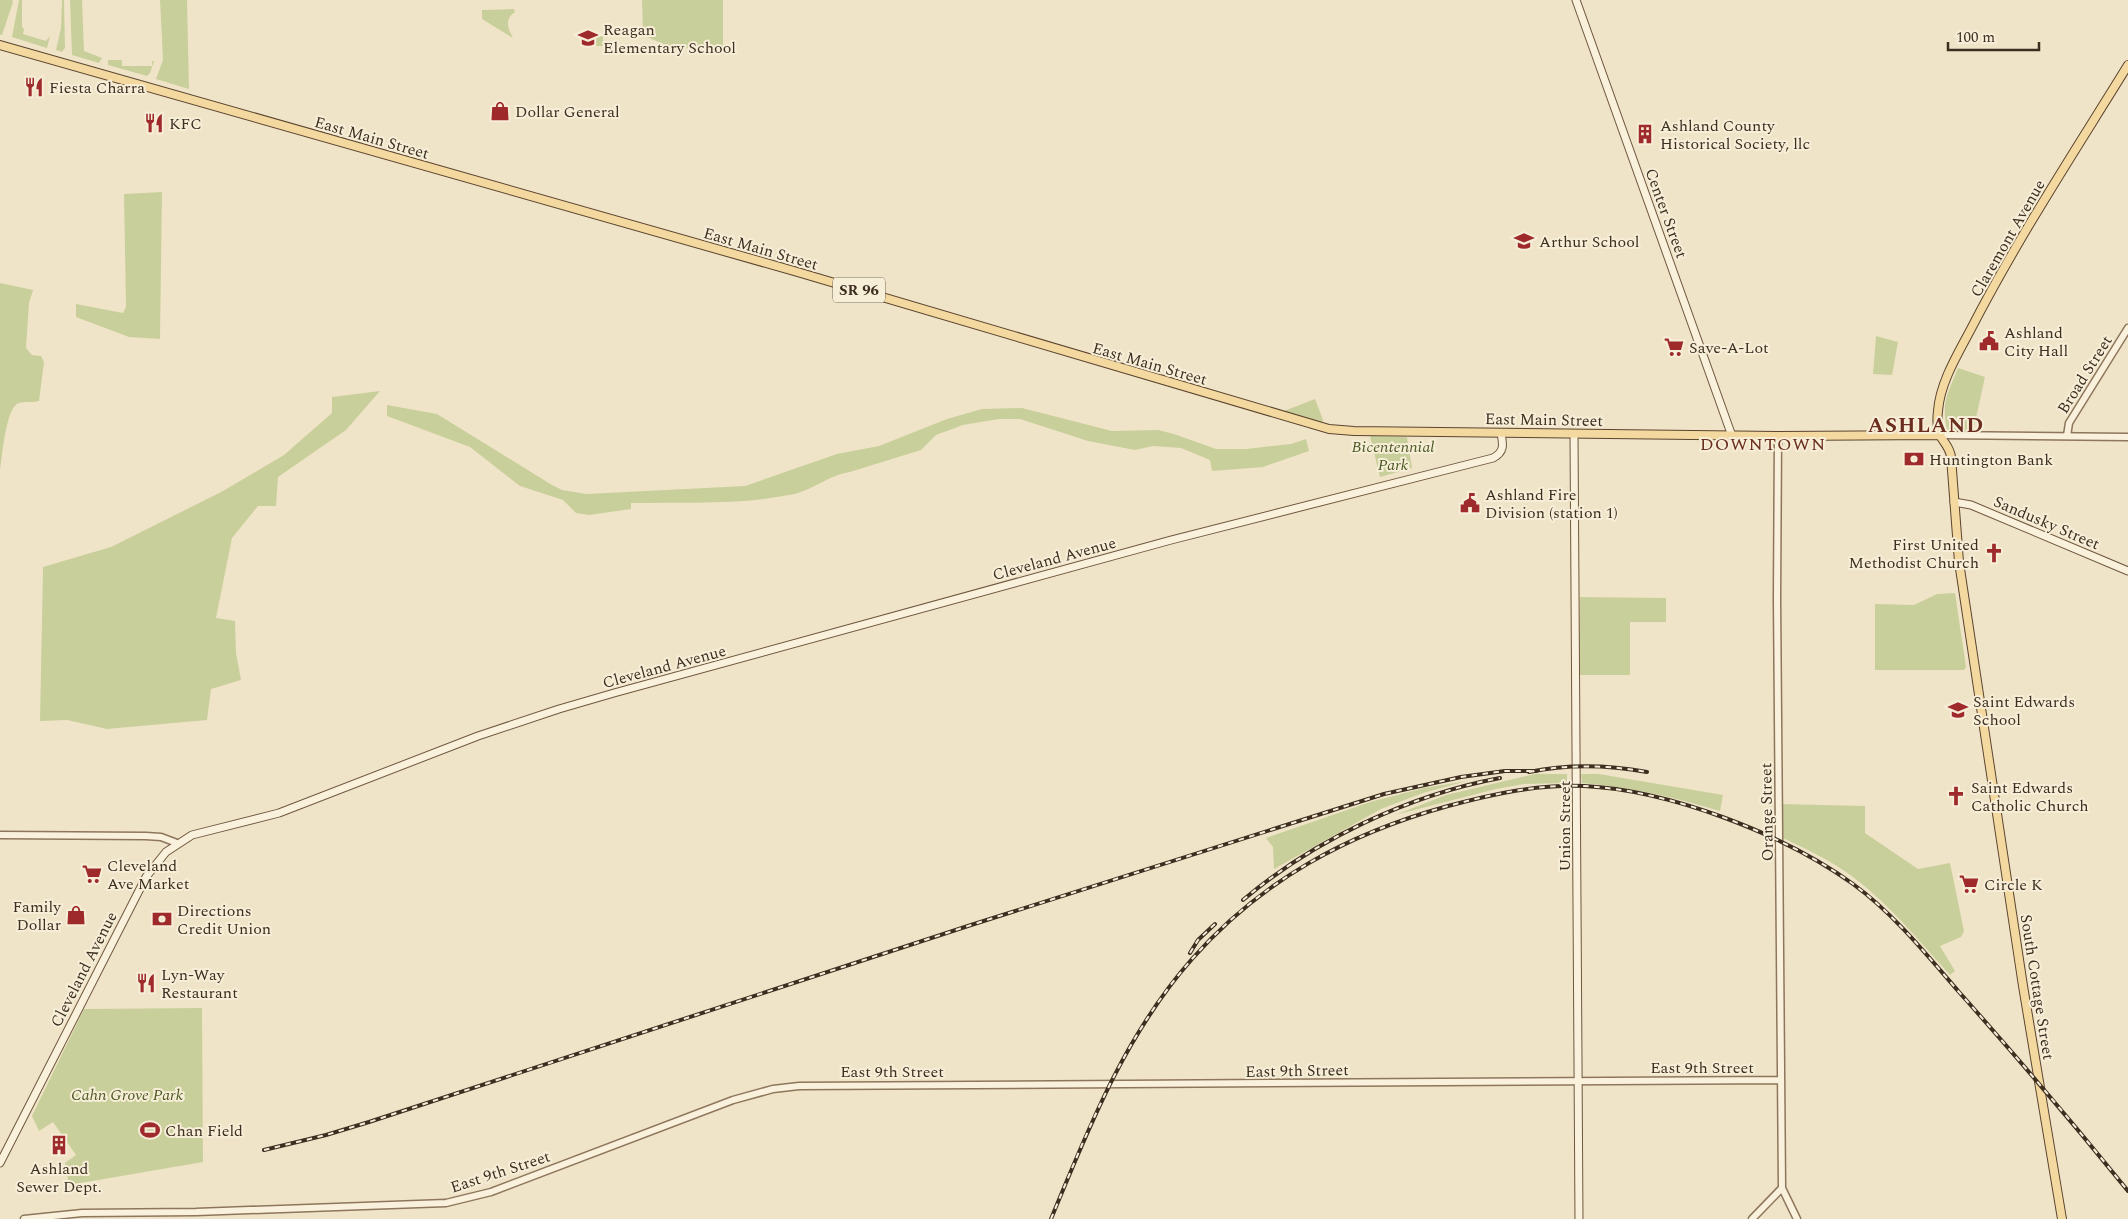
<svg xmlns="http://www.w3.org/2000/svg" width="2128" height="1219" viewBox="0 0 2128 1219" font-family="Spectral,serif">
<rect width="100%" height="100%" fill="#f0e4c8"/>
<path fill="#c9cf9b" d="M 0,0 L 12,0 L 13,2 L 2,35 L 0,35 Z
M 19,0 L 22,0 L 22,27 L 24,29 L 23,34 L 46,41 L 50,36 L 47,48 L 12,37 Z
M 62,0 L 64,0 L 65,48 L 62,52 L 56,50 L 61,28 Z
M 70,0 L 82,0 L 84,51 L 102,58 L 99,63 L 72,55 Z
M 160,0 L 187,0 L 189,89 L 156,79 L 163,60 Z
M 642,0 L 723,0 L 723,48 L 711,50 L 670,47 L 645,36 L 643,34 Z
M 514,9 L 515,12 C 504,19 508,29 513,38 L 482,19 L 482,10 Z
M 585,36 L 603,36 L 603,46 L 585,46 L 583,39 Z
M 108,60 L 122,60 L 122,66 L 152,66 L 152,61 L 154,61 L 150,73 L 147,76 L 108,65 Z
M 162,192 L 160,339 L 129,337 L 76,317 L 76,304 L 123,313 L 126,307 L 124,194 Z
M 0,283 L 33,290 L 29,303 L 26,348 L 32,355 L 41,356 L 44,362 L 39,401 C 32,403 25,401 19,403 C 6,406 2,457 0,471 Z
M 1876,336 L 1898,342 L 1892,375 L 1873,374 Z
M 1958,368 L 1985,377 L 1972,436 L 1948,435 C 1941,403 1946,398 1958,368 Z
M 380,391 L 346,430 L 278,477 L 276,506 L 258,506 L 232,538 L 216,618 L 235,621 L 236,653 L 241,680 L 211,689 L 207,720 L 107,729 L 67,720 L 40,721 L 43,567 L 111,547 L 223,491 L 284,455 L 332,413 L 332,397 Z
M 1315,399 L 1323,420 L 1322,423 L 1284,411 Z
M 387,405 L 437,414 L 552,485 L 562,490 L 586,494 L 745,486 L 837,454 L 879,446 L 947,419 L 982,409 L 1022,408 L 1112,431 L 1158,430 L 1174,434 L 1216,449 L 1246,449 L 1291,444 L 1306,439 L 1309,451 L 1263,467 L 1212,471 L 1210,460 L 1181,448 L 1153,446 L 1135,450 L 1088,441 L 1020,419 L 999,419 L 963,425 L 936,435 L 921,450 L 850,472 C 828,475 811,492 789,495 C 738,505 684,502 631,503 L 631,509 L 589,515 L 576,513 L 563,500 L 520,486 L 470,447 L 387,416 Z
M 1370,436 L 1407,437 L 1412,468 L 1380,477 Z
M 1955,593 L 1966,667 L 1964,670 L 1875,670 L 1875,604 L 1914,605 L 1937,594 Z
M 1580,597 L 1666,598 L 1666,622 L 1630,622 L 1630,675 L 1579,675 Z
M 1535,774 L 1567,774 L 1567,783 L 1524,784 L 1496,789 L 1395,815 L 1446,795 Z
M 1581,774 L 1599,774 L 1723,795 L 1720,811 C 1673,797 1630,787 1582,783 Z
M 1467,781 L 1423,793 L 1381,809 L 1274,869 L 1273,847 L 1266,838 L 1370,802 L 1424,788 Z
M 1780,804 L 1865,806 L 1865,833 L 1918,869 L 1950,863 L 1964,931 L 1961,937 L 1940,946 L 1955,971 L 1950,975 C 1919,941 1890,905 1853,877 C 1832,861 1806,849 1783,838 Z
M 202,1008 L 203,1162 L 69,1185 L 65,1163 L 76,1155 L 53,1122 L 39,1131 L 32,1116 L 84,1009 Z"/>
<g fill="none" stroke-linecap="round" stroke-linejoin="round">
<defs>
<path id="tertiary" d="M 1940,435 L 2128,437
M 1778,436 L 1777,599 L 1782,1188 L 1797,1219
M 2067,436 L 2069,423 L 2128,328
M 0,835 L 146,836 L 161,837 L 177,843
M 24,1219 L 82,1213 L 196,1212 L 446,1203 L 491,1192 L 733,1100 L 773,1089 L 799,1086 L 1781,1080
M 1752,1219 L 1782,1188"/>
<path id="secondary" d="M 1576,0 L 1732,436
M 1574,434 L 1579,1219
M 1954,502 L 1971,505 L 2128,571
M 0,1163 L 146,877 L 166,852 L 192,835 L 279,813 L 478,736 L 559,709 L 614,693 L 1171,540 L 1493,458 C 1505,452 1503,444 1501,433"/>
<path id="primary" d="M 0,45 L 794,271 L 1329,429 L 1354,431 L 1778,436 L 1940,435
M 2062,1219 L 2023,986 L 1959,562 L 1951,457 C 1950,448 1945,444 1941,437 C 1937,429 1937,419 1938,411 C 1940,382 1959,352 1972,327 C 2019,236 2075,151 2128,65"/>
</defs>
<use href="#tertiary" stroke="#8d765c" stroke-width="9"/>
<use href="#secondary" stroke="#6f573f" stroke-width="9"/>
<use href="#primary" stroke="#5b4430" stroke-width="10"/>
<use href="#tertiary" stroke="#faf1dc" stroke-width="6"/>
<use href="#secondary" stroke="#faf1dc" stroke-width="7"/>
<use href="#primary" stroke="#f3d9a0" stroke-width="8"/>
<defs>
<path id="rail" d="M 1529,772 C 1568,764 1608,765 1647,772
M 1243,900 C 1314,840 1409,795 1500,778
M 1190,953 L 1198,940 L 1215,924
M 264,1150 L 326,1135 L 369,1122 L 971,925 L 1384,794 L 1461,777 L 1505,771 L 1537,771
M 1051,1219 C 1089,1127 1125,1035 1192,959 C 1262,880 1347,834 1448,806 C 1493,794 1538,784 1584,786 C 1669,790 1784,834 1853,884 C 1894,914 1926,954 1959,992 C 2017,1057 2073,1123 2128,1191"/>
</defs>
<use href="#rail" stroke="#3d2e20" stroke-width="4"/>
<use href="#rail" stroke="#f7eed8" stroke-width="2" stroke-dasharray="5.5" stroke-linecap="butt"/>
</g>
<defs>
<symbol id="school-bare" viewBox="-9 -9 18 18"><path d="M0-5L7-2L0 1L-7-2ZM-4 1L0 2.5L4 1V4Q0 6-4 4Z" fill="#9e2a2b" stroke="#f7eed8" stroke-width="2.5" paint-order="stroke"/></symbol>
<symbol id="restaurant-bare" viewBox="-9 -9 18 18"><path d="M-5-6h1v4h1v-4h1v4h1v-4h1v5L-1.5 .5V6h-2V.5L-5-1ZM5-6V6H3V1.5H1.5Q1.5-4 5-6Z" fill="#9e2a2b" stroke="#f7eed8" stroke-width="2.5" paint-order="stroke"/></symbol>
<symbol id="shop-bare" viewBox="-9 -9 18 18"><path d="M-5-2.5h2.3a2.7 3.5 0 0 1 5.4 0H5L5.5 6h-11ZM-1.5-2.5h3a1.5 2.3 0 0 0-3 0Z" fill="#9e2a2b" stroke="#f7eed8" stroke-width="2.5" paint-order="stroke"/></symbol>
<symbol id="building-bare" viewBox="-9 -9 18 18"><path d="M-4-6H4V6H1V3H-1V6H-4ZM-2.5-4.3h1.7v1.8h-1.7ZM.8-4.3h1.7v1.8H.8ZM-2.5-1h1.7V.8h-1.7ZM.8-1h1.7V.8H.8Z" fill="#9e2a2b" stroke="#f7eed8" stroke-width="2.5" paint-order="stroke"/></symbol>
<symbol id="civic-bare" viewBox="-9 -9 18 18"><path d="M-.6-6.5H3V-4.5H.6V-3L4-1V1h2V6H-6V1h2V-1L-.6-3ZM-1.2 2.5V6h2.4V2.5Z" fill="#9e2a2b" stroke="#f7eed8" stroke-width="2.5" paint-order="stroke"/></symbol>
<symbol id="supermarket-bare" viewBox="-9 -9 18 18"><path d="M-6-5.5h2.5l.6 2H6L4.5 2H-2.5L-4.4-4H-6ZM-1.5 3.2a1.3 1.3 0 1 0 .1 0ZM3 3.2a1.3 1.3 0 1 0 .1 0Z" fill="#9e2a2b" stroke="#f7eed8" stroke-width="2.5" paint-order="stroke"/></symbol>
<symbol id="bank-bare" viewBox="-9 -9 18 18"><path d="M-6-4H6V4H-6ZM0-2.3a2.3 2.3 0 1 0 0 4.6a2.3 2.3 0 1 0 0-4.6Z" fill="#9e2a2b" stroke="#f7eed8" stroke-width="2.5" paint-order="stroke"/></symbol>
<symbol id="church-bare" viewBox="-9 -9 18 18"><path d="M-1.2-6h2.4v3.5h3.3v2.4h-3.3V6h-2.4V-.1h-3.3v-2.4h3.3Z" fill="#9e2a2b" stroke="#f7eed8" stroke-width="2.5" paint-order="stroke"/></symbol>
<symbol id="stadium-bare" viewBox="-9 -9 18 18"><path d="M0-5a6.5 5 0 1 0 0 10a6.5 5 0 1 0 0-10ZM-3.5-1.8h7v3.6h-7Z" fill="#9e2a2b" stroke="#f7eed8" stroke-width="2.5" paint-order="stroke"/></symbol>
</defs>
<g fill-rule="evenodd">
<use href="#school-bare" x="574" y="24" width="28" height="28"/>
<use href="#restaurant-bare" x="20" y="73" width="28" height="28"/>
<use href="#shop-bare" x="486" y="97" width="28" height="28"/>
<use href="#restaurant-bare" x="140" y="109" width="28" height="28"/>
<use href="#building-bare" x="1631" y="120" width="28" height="28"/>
<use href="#school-bare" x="1510" y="227" width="28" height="28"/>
<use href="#civic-bare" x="1975" y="327" width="28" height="28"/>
<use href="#supermarket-bare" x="1660" y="333" width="28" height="28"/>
<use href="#bank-bare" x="1900" y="445" width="28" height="28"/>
<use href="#civic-bare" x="1456" y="489" width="28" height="28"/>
<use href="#church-bare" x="1980" y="539" width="28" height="28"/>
<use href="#school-bare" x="1944" y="696" width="28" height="28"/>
<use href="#church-bare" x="1942" y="782" width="28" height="28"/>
<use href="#supermarket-bare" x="78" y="860" width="28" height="28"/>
<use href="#supermarket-bare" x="1955" y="870" width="28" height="28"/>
<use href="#shop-bare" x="62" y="901" width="28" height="28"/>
<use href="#bank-bare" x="148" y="905" width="28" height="28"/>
<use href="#restaurant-bare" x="132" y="969" width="28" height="28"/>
<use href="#stadium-bare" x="136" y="1116" width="28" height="28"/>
<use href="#building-bare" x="45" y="1131" width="28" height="28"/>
</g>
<g text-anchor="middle" stroke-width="4" stroke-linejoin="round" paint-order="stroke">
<rect fill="#f7eed8" stroke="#756857" stroke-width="1" x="833" y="277.5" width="52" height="25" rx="4"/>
<g font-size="15" font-weight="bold" fill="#3d2e20">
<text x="859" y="295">SR 96</text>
</g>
<g font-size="16" fill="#3d2e20" stroke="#f7eed8" text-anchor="start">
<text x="603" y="35">Reagan<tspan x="603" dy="18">Elementary School</tspan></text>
<text x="49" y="93">Fiesta Charra</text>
<text x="515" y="117">Dollar General</text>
<text x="169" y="129">KFC</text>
<text x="1660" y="131">Ashland County<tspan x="1660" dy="18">Historical Society, llc</tspan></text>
<text x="1539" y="247">Arthur School</text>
<text x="2004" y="338">Ashland<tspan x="2004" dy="18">City Hall</tspan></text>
<text x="1689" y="353">Save-A-Lot</text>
<text x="1929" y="465">Huntington Bank</text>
<text x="1485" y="500">Ashland Fire<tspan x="1485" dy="18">Division (station 1)</tspan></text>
<text x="1979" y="550" text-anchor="end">First United<tspan x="1979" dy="18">Methodist Church</tspan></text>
<text x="1973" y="707">Saint Edwards<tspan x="1973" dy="18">School</tspan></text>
<text x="1971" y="793">Saint Edwards<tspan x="1971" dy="18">Catholic Church</tspan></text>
<text x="107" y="871">Cleveland<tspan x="107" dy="18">Ave Market</tspan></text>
<text x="1984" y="890">Circle K</text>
<text x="61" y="912" text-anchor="end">Family<tspan x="61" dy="18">Dollar</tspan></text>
<text x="177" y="916">Directions<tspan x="177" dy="18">Credit Union</tspan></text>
<text x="161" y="980">Lyn-Way<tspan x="161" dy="18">Restaurant</tspan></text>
<text x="165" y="1136">Chan Field</text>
<text x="59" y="1174" text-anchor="middle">Ashland<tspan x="59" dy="18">Sewer Dept.</tspan></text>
</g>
<g font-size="16" fill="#3d2e20" stroke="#f7eed8">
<text transform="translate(372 137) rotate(16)" y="6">East Main Street</text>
<text transform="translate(1667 213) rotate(70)" y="6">Center Street</text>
<text transform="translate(2007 238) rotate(-60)" y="6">Claremont Avenue</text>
<text transform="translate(761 248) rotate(16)" y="6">East Main Street</text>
<text transform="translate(1150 363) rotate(16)" y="6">East Main Street</text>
<text transform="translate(2084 374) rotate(-58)" y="6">Broad Street</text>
<text transform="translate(1544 419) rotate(1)" y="6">East Main Street</text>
<text transform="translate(2047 522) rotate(23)" y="6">Sandusky Street</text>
<text transform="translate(1054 558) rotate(-15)" y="6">Cleveland Avenue</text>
<text transform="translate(664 666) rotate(-15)" y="6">Cleveland Avenue</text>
<text transform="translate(1766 812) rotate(-91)" y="6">Orange Street</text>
<text transform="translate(1564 826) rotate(-90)" y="6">Union Street</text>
<text transform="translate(83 969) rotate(-63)" y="6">Cleveland Avenue</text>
<text transform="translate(2038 987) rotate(81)" y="6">South Cottage Street</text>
<text x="1702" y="1073">East 9th Street</text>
<text transform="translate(1297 1070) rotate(-1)" y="6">East 9th Street</text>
<text x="892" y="1077">East 9th Street</text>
<text transform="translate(500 1171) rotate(-18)" y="6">East 9th Street</text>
</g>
<g font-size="16" font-style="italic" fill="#4d5a26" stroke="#f7eed8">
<text x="1393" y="452">Bicentennial<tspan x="1393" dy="18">Park</tspan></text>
<text x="127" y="1100">Cahn Grove Park</text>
</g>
<g font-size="18" letter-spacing="1" fill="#6b2e1e" stroke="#f7eed8">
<text x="1763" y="450">DOWNTOWN</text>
</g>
<g font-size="21" font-weight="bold" letter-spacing="1" fill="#6b2e1e" stroke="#f7eed8">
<text x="1926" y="432">ASHLAND</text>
</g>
</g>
<path d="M1948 42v8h91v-8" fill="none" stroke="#3d2e20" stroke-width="2.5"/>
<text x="1956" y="42" font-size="15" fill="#3d2e20" stroke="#f7eed8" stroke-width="4" paint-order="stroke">100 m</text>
</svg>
